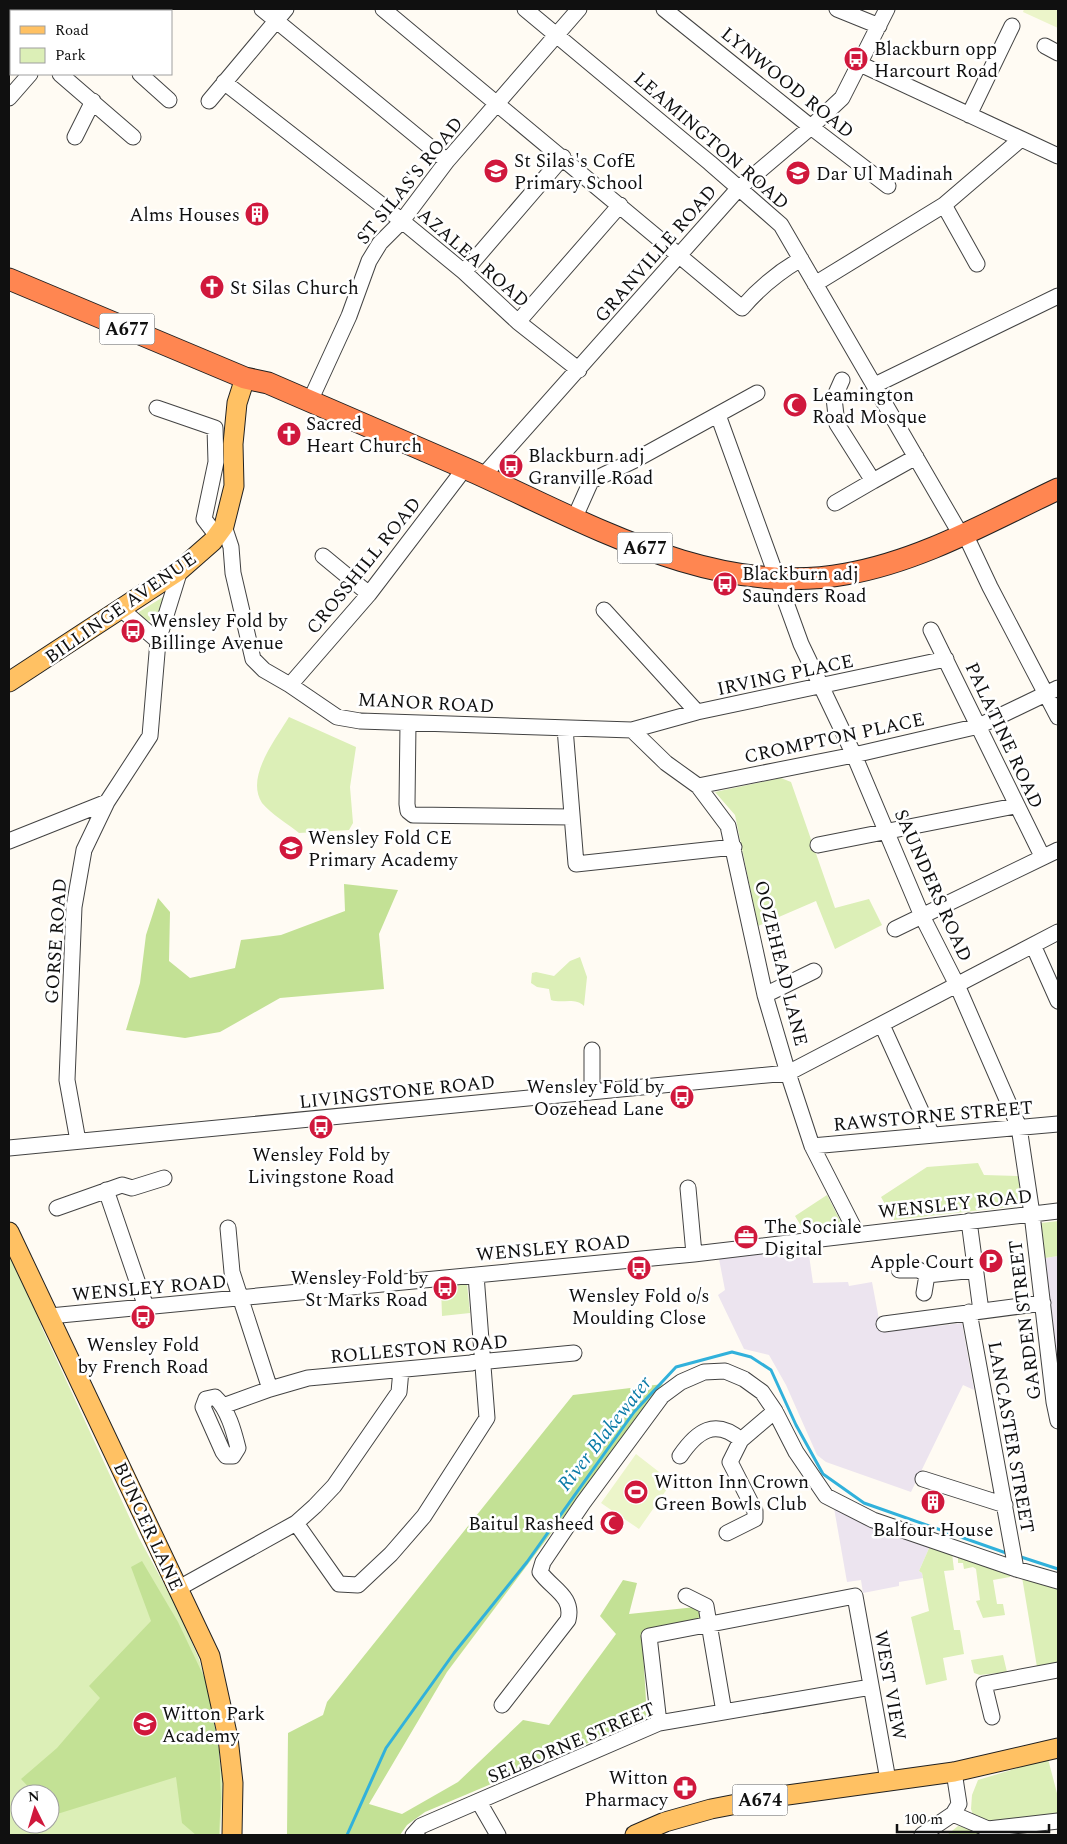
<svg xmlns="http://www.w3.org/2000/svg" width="1067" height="1844" viewBox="0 0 1067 1844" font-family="Spectral,serif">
<rect width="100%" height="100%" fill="#fffbf3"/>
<path fill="#ece4ef" d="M 808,1248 L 813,1283 L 848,1282 L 849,1286 L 872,1282 L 881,1330 L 937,1323 L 938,1326 L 962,1323 L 974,1390 L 963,1385 L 911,1492 L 826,1462 L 817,1455 L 786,1385 L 769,1355 L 744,1349 L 718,1295 L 725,1290 L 719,1259 Z
M 1058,1256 L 1058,1380 L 1045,1258 Z
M 834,1508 L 930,1546 L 919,1571 L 922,1573 L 923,1578 L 899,1582 L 899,1586 L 863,1593 L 861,1580 L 847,1582 Z"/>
<path fill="#dcefb7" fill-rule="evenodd" d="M 163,597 L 165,600 L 156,620 L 145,621 L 139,616 L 139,612 Z
M 289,717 L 356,747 L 350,787 L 353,823 L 349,830 L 299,833 C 288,824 271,814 262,803 C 245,777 276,739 289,717 Z
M 781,778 L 791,782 L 835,908 L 869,899 L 882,925 L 835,949 L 816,901 L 758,926 L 735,815 L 715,792 Z
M 580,957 L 587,977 L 584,1006 C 575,997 562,1004 551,1000 L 549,989 L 537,987 L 531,983 L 532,973 L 536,972 L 554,976 L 570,961 Z
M 978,1163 L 984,1175 L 1018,1176 L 1021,1197 L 1017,1206 L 894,1220 L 881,1197 L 927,1167 Z
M 827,1195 L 842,1224 L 804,1231 L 795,1216 Z
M 1058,1221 L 1058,1256 L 1045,1258 L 1041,1223 Z
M 9,1232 L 42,1328 L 139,1538 L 176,1606 L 199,1659 L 210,1698 L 223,1781 L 220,1835 L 9,1835 ZM 20,1794 L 50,1794 L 50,1824 L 20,1824 Z
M 467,1284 L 470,1313 L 442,1316 L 441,1287 Z
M 930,1546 L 952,1553 L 954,1570 L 944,1571 L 954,1630 L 960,1630 L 964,1654 L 943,1658 L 947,1680 L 926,1685 L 911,1617 L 929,1611 L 922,1573 L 919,1571 Z
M 958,1555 L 1010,1573 L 1010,1577 L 993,1580 L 997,1604 L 1003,1604 L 1005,1615 L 983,1618 L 976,1601 L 980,1600 L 976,1569 L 973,1567 L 964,1569 L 963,1563 L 958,1563 Z
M 1022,1577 L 1058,1587 L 1058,1663 L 1037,1667 Z
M 1003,1655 L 1007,1672 L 980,1675 L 974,1673 L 971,1660 Z
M 1048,1759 L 1058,1797 L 1058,1814 L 988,1823 L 973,1815 L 971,1809 L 972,1795 L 978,1780 Z
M 958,1826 L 992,1834 L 992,1835 L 947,1835 Z"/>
<path fill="#c3e195" d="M 344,884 L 398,890 L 379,934 L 384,989 L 280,998 L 220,1032 L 185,1038 L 126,1030 L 140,983 L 146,935 L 158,898 L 170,912 L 169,961 L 190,978 L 235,968 L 241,940 L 281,935 L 345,911 Z
M 663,1384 L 447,1672 L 369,1804 L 402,1814 L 458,1782 L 523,1720 L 549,1725 L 616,1634 L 600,1616 L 623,1580 L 637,1583 L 629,1614 L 696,1607 L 703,1620 L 642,1633 L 647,1718 L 425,1812 L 407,1825 L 400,1835 L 287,1835 L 288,1733 L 323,1715 L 327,1702 L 573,1395 Z
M 142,1561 L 178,1622 L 206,1681 L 219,1750 L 221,1798 L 219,1835 L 196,1835 L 182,1823 L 176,1777 L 54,1815 L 50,1810 L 50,1794 L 35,1794 L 21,1779 L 57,1748 L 100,1698 L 89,1686 L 151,1621 L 131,1567 Z"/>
<path fill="#ecf5ca" d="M 1024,9 L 1058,9 L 1058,28 L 1023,12 Z
M 636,1454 L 672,1482 L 639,1529 L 601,1503 Z"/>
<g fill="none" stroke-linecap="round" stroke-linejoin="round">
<path stroke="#31b1db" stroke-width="3" d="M 1018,1556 L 1058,1569
M 347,1835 L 386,1748 L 454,1653 L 527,1562 L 634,1412 L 676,1367 L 732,1352 L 751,1357 L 771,1370 L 796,1425 L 823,1474 L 864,1503 L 1009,1554"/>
<defs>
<path id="minor" d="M 262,9 L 447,161
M 383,9 L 742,308 C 760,287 777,273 801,259
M 525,9 L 710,163 L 781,225 L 961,535
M 664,9 L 811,127 L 888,186
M 837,9 L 879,26
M 83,11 L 85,9
M 1045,46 L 1058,53
M 860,64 L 1058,156
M 60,74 L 133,137
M 140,74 L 169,100
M 224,82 L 402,221 L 464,272 L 518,322 L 579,370
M 9,98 L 30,74
M 209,101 L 286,9
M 969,115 L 1012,26
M 75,137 L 93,101
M 944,205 L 977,264
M 464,272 L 563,157
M 815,284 L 944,205 L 1021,139
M 518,322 L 620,205
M 842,380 L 834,398 L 837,424 L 873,481 L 916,457
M 875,385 L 1058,296
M 310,401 L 349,316 L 369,261 L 380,243 L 402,221 L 447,161 L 579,9
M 157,408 L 215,428 L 216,462 L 204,519 L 217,536
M 718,415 L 801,644 L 854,755 L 922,916 L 957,985 L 1019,1127 L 1032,1214 L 1054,1402 L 1058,1421
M 483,476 L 738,189 L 811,127 L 842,98 L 887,9
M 835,503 L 873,481
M 575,517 L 591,481 L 637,459 L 757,393
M 224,526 L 231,547 L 233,573 L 253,659 L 264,670 L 290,685 L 337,717 L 360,721 L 632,730 L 697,712 L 946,659
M 965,534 L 990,587 L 1058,717
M 323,556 L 369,594
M 121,609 L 158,641
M 604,610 L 697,712
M 931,630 L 1042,856
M 290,685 L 369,594 L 465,468
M 408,724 L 407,804 L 408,811 L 413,815 L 572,817
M 565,728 L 576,864 L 734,847
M 632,730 L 666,763 L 698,786 L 728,826 L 765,995 L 788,1073 L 812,1146 L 857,1234
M 698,786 L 854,755 L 979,726 L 1058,688
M 9,841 L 107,802
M 818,845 L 1015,806
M 895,929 L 1058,850
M 1033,945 L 1058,1001
M 765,995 L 814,971
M 882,1025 L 932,1135
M 592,1092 L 592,1050
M 78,1141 L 67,1080 L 74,907 L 84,850 L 107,802 L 150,736 L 158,641 L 180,570
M 812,1146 L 1058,1124
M 9,1148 L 788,1073 L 1058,932
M 688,1188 L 694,1254
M 106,1190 L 146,1307
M 57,1208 L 122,1185 L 132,1188 L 164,1178
M 969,1221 L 981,1311
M 228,1228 L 232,1272 L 270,1389
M 899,1270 L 919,1270 L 927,1275 L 975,1270
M 924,1293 L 927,1275
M 969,1312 L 1016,1569
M 50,1316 L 694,1254 L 1058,1211
M 884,1324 L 1043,1303
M 215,1397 C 228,1409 234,1432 238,1448 L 233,1456 L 226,1456 L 223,1452 L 203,1407 L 206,1399 Z
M 223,1406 L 270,1389 L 308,1378 L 471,1363 L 481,1360 L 489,1361 L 574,1353
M 680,1456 C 697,1431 715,1418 741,1440
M 923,1479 L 1005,1505
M 296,1523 L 339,1584 L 358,1585 L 391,1554 L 424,1516 L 487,1418 L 476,1275
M 727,1533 L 755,1519 L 755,1511 L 730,1462 L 741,1440 L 775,1411
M 179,1588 L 296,1523 L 315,1506 L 334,1486 L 399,1392 L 401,1370
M 686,1596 L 706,1606 L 724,1712
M 502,1705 L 568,1620 C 574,1596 552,1589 540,1572 L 543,1562 L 583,1503 L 662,1396 L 681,1382 L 704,1372 L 725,1371 L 744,1379 L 762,1392 L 775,1411 L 796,1452 L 826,1496 L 873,1520 L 1016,1569 L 1058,1581
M 992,1717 L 984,1684 L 1058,1670
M 659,1723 L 649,1636 L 855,1596 L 888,1780
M 479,1802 L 498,1835
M 953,1814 L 988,1829 L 1058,1821
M 413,1835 L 421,1826 L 659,1723 L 871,1687
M 922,1835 L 953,1814 L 959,1804 L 954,1772"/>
<path id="major" d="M 9,682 L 180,570 L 213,541 L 224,526 L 234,486 L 233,444 L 237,403 L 245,378
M 9,1232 L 210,1656 L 228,1738 L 233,1783 L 232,1835
M 635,1835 L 665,1822 L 711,1809 L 773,1797 L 954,1772 L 1058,1748"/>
<path id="highway" d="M 9,279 L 245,378 L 268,383 C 334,412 401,440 467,469 C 584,521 713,599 846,574 C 921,561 990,521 1058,489"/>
</defs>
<use href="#minor" stroke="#434343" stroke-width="17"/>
<use href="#major" stroke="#212121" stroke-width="21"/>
<use href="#highway" stroke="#212121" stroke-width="23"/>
<use href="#minor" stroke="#fff" stroke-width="15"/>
<use href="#major" stroke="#ffc163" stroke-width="19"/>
<use href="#highway" stroke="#ff8651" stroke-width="21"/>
</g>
<defs>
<symbol id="bus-disc" viewBox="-11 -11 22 22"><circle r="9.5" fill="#d0183c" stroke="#fff"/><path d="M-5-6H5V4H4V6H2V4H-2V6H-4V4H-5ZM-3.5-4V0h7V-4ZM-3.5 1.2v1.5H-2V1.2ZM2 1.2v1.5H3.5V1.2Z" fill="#fff"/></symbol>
<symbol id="school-disc" viewBox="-11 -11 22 22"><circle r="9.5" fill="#d0183c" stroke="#fff"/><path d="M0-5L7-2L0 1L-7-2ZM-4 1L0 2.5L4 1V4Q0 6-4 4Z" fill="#fff"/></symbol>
<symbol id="building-disc" viewBox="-11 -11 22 22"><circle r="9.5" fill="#d0183c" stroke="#fff"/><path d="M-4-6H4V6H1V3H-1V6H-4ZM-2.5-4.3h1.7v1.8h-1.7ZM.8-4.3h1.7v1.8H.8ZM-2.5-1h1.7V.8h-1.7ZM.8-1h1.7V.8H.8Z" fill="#fff"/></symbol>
<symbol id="church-disc" viewBox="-11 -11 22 22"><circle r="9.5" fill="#d0183c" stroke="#fff"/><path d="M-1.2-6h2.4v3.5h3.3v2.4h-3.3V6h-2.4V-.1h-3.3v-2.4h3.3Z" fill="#fff"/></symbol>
<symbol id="mosque-disc" viewBox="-11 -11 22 22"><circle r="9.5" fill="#d0183c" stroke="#fff"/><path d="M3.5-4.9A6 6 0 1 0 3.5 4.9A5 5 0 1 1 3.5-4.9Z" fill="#fff"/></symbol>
<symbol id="office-disc" viewBox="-11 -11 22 22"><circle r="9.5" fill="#d0183c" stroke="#fff"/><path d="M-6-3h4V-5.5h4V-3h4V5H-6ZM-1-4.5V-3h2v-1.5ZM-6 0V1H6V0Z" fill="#fff"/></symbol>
<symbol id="parking-disc" viewBox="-11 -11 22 22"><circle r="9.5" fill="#d0183c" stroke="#fff"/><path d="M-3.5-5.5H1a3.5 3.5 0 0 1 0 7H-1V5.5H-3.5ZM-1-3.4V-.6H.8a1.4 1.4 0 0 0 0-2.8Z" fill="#fff"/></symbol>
<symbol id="stadium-disc" viewBox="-11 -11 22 22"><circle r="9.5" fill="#d0183c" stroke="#fff"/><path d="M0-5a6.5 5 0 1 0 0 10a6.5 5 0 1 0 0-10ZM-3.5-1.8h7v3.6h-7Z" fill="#fff"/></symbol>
<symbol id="pharmacy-disc" viewBox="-11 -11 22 22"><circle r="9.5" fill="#d0183c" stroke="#fff"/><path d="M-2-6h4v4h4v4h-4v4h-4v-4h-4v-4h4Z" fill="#fff"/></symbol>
</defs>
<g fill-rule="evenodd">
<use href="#bus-disc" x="842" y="45" width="28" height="28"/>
<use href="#school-disc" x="482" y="157" width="28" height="28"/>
<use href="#school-disc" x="784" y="159" width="28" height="28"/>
<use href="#building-disc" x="243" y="200" width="28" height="28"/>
<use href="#church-disc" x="198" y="273" width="28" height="28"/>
<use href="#mosque-disc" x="781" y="391" width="28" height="28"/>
<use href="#church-disc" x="275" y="420" width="28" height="28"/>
<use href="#bus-disc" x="497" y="452" width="28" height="28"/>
<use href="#bus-disc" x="711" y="570" width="28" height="28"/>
<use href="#bus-disc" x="119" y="617" width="28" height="28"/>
<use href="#school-disc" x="277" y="834" width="28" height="28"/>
<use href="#bus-disc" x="668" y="1083" width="28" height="28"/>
<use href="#bus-disc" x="307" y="1113" width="28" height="28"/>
<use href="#office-disc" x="732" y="1223" width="28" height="28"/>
<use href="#parking-disc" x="977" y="1247" width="28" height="28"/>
<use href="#bus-disc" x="625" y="1254" width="28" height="28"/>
<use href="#bus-disc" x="431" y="1274" width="28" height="28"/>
<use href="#bus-disc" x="129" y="1303" width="28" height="28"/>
<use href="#stadium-disc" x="622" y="1478" width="28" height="28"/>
<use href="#building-disc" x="919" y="1488" width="28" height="28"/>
<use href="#mosque-disc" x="598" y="1509" width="28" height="28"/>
<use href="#school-disc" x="131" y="1710" width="28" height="28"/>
<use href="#pharmacy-disc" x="671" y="1774" width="28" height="28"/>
</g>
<g text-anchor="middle" stroke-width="5" stroke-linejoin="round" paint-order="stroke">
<g fill="#fff" stroke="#585858" stroke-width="1">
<rect x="99.5" y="313.5" width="55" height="31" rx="4"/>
<rect x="617.5" y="532.5" width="55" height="31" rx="4"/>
<rect x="732.5" y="1784.5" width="55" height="31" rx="4"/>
</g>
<g font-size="18" font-weight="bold" fill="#101010">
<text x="127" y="335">A677</text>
<text x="645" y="554">A677</text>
<text x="760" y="1806">A674</text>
</g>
<g font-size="19" fill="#101010" stroke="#fff" text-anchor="start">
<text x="874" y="55">Blackburn opp<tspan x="874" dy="22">Harcourt Road</tspan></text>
<text x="514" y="167">St Silas's CofE<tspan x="514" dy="22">Primary School</tspan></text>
<text x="816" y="180">Dar Ul Madinah</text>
<text x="240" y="221" text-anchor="end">Alms Houses</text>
<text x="230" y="294">St Silas Church</text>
<text x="812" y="401">Leamington<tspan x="812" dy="22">Road Mosque</tspan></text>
<text x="306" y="430">Sacred<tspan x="306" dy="22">Heart Church</tspan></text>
<text x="528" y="462">Blackburn adj<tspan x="528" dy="22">Granville Road</tspan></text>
<text x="742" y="580">Blackburn adj<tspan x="742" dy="22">Saunders Road</tspan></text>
<text x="150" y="627">Wensley Fold by<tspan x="150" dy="22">Billinge Avenue</tspan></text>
<text x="308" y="844">Wensley Fold CE<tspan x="308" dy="22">Primary Academy</tspan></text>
<text x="664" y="1093" text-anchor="end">Wensley Fold by<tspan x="664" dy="22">Oozehead Lane</tspan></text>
<text x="321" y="1161" text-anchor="middle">Wensley Fold by<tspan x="321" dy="22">Livingstone Road</tspan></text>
<text x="764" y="1233">The Sociale<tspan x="764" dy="22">Digital</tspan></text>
<text x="974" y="1268" text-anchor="end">Apple Court</text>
<text x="428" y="1284" text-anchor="end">Wensley Fold by<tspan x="428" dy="22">St Marks Road</tspan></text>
<text x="639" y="1302" text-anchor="middle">Wensley Fold o/s<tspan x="639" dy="22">Moulding Close</tspan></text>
<text x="143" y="1351" text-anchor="middle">Wensley Fold<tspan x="143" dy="22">by French Road</tspan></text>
<text x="654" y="1488">Witton Inn Crown<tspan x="654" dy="22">Green Bowls Club</tspan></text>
<text x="594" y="1530" text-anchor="end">Baitul Rasheed</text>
<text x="933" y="1536" text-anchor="middle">Balfour House</text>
<text x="162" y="1720">Witton Park<tspan x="162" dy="22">Academy</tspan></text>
<text x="668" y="1784" text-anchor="end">Witton<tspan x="668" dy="22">Pharmacy</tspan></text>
</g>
<g font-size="19" fill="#101010" stroke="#fff">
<text transform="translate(788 82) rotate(39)" y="7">LYNWOOD ROAD</text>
<text transform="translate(712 140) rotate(41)" y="7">LEAMINGTON ROAD</text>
<text transform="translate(409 180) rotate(-51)" y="7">ST SILAS'S ROAD</text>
<text transform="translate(655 253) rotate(-49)" y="7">GRANVILLE ROAD</text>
<text transform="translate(474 257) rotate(41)" y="7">AZALEA ROAD</text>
<text transform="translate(363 565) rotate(-51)" y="7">CROSSHILL ROAD</text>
<text transform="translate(120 607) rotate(-35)" y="7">BILLINGE AVENUE</text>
<text transform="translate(785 674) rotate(-12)" y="7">IRVING PLACE</text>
<text transform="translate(426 702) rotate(3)" y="7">MANOR ROAD</text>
<text transform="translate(1005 735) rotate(65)" y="7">PALATINE ROAD</text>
<text transform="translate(834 737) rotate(-12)" y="7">CROMPTON PLACE</text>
<text transform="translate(934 885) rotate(66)" y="7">SAUNDERS ROAD</text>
<text transform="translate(55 941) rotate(-86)" y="7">GORSE ROAD</text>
<text transform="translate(782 963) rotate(76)" y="7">OOZEHEAD LANE</text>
<text transform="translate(397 1091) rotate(-6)" y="7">LIVINGSTONE ROAD</text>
<text transform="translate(933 1115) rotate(-5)" y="7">RAWSTORNE STREET</text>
<text transform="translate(955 1203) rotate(-6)" y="7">WENSLEY ROAD</text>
<text transform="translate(553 1247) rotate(-5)" y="7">WENSLEY ROAD</text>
<text transform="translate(149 1287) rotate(-5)" y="7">WENSLEY ROAD</text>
<text transform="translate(1024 1320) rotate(-97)" y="7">GARDEN STREET</text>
<text transform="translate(419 1348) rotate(-5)" y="7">ROLLESTON ROAD</text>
<text transform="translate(1012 1437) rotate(80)" y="7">LANCASTER STREET</text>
<text transform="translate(149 1526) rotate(65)" y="7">BUNCER LANE</text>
<text transform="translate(891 1685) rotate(80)" y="7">WEST VIEW</text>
<text transform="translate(571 1742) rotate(-23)" y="7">SELBORNE STREET</text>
</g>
<g font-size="20" font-style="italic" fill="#0a7ba8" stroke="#fff">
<text transform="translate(604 1433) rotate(-52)" y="7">River Blakewater</text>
</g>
</g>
<rect width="1067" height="1844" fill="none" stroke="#101010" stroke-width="20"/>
<rect x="10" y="10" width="162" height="65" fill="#ffffff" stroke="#9f9f9f"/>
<rect x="20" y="26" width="25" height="8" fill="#ffc163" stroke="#9f9f9f"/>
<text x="55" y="35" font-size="15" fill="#101010">Road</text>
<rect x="20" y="48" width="25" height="15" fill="#dcefb7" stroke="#9f9f9f"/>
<text x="55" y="60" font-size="15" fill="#101010">Park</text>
<g transform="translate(35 1809) rotate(355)"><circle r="24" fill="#ffffff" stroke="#9f9f9f"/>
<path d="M0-4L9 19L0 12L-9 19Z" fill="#d0183c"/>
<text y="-8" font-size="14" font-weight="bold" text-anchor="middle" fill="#101010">N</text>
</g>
<path d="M897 1824v8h152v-8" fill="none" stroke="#101010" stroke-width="2.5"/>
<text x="904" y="1824" font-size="15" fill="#101010" stroke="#ffffff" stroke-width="4" paint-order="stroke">100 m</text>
</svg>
